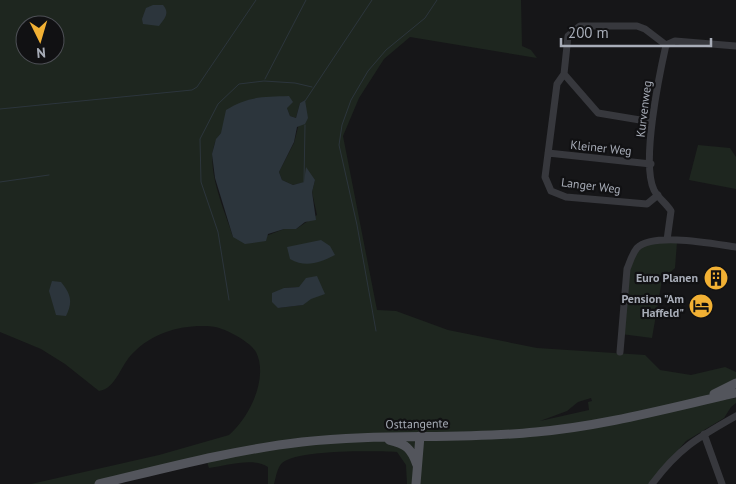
<svg xmlns="http://www.w3.org/2000/svg" width="736" height="484" viewBox="0 0 736 484" font-family="'PT Sans',sans-serif">
<rect width="100%" height="100%" fill="#161618"/>
<path fill="#1e261f" fill-rule="evenodd" d="M 0,0 L 521,0 L 522,46 L 531,50 L 537,58 L 410,37 L 384,59 L 359,98 L 343,136 L 377,310 L 396,311 L 448,330 L 537,348 L 645,355 L 660,370 L 691,375 L 725,367 L 736,372 L 736,393 L 715,401 L 736,398 L 736,403 L 731,407 L 724,418 L 686,441 L 649,484 L 407,484 L 406,465 L 397,452 C 375,451 299,449 282,463 C 277,468 276,477 274,484 L 268,484 L 268,467 C 253,457 226,466 209,468 L 206,459 L 99,484 L 31,484 L 159,455 L 229,435 C 249,418 269,378 256,352 C 252,345 242,339 235,335 C 226,330 217,326 206,326 C 180,325 152,333 133,353 C 121,364 116,389 99,391 L 65,364 L 41,349 L 0,332 ZM 25,25 L 55,25 L 55,55 L 25,55 ZM 305,100 L 294,143 L 279,172 L 282,180 L 293,185 L 315,180 L 312,192 L 317,215 L 296,229 L 284,229 L 266,236 L 233,237 C 225,210 199,157 221,133 L 287,108 L 290,116 L 296,118 L 300,103 ZM 299,287 L 311,298 L 302,305 L 278,308 L 284,288 ZM 591,398 L 592,401 L 588,402 L 589,410 L 540,421 L 567,411 L 578,402 Z
M 698,145 L 730,148 L 736,157 L 736,189 L 689,180 Z
M 650,242 L 677,242 L 675,268 L 662,280 L 652,338 L 621,334 L 631,257 Z"/>
<path fill="#2c353c" d="M 153,5 L 163,5 C 170,13 165,18 159,26 L 143,24 L 142,19 L 146,8 Z
M 289,96 L 293,102 L 287,108 L 290,116 L 296,118 L 300,103 L 305,100 L 308,118 L 305,124 L 297,127 L 294,142 L 279,172 L 282,180 L 293,185 L 304,182 L 306,167 L 315,180 L 312,192 L 316,220 L 305,222 L 296,229 L 284,229 L 268,234 L 266,241 L 245,244 L 233,237 L 215,178 L 212,154 L 216,139 L 221,133 L 226,110 C 248,96 263,97 289,96 Z
M 321,240 L 330,246 L 335,255 C 319,263 306,268 290,259 L 287,247 Z
M 317,276 L 325,294 L 311,299 L 303,305 L 278,308 L 272,302 L 272,293 L 284,288 L 299,287 L 306,278 Z
M 52,281 L 61,282 C 71,294 73,302 66,316 L 56,315 L 49,291 Z"/>
<g fill="none" stroke-linecap="round" stroke-linejoin="round">
<path stroke="#2c353c" stroke-width="1" d="M 265,79 L 306,0
M 305,101 L 372,0
M 0,109 L 192,90 L 197,87 L 256,0
M 0,182 L 49,175
M 304,182 L 305,125
M 229,300 L 218,232 L 201,182 L 200,139 L 218,104 L 239,84 L 264,81 L 295,83 L 312,87
M 376,331 L 357,225 L 339,145 L 342,125 L 351,100 L 368,71 L 386,50 L 425,18 L 437,0"/>
<path stroke="#37383d" stroke-width="7" d="M 564,74 L 598,113 L 652,122
M 548,153 L 651,164
M 658,195 L 647,204 L 566,197 L 551,191 L 545,177 L 557,84 L 564,74 L 568,36 L 580,26 L 637,26 L 645,29 L 666,45
M 667,240 L 671,211 C 666,203 658,198 654,190 C 641,163 659,76 666,45 L 675,41 L 736,46
M 620,352 L 627,269 C 630,262 632,254 637,248 C 654,232 714,244 736,247
M 704,434 L 722,484
M 652,484 C 679,448 697,438 736,416"/>
<path stroke="#53555c" stroke-width="9" d="M 714,394 L 736,383
M 389,440 C 406,444 411,448 417,465
M 99,484 C 166,468 233,450 302,442 C 380,433 458,440 536,432 C 604,426 669,408 736,393
M 416,484 L 420,436"/>
</g>
<defs>
<symbol id="building-disc" viewBox="-11 -11 22 22"><circle r="9.5" fill="#f2b134" stroke="#111113"/><path d="M-4-6H4V6H1V3H-1V6H-4ZM-2.5-4.3h1.7v1.8h-1.7ZM.8-4.3h1.7v1.8H.8ZM-2.5-1h1.7V.8h-1.7ZM.8-1h1.7V.8H.8Z" fill="#111"/></symbol>
<symbol id="hotel-disc" viewBox="-11 -11 22 22"><circle r="9.5" fill="#f2b134" stroke="#111113"/><path d="M-6-4.5h1.5V1H6V5H4.5V3h-9V5H-6ZM-4 0a1.8 1.8 0 1 1 3.6 0ZM.5 0V-2.5h3Q6-2.5 6 0Z" fill="#111"/></symbol>
</defs>
<g fill-rule="evenodd">
<use href="#building-disc" x="702" y="264" width="28" height="28"/>
<use href="#hotel-disc" x="687" y="292" width="28" height="28"/>
</g>
<g text-anchor="middle" stroke-width="4.5" stroke-linejoin="round" paint-order="stroke">
<g font-size="12" fill="#a8adb8" stroke="#111113">
<text transform="translate(644 109) rotate(-83)" y="4">Kurvenweg</text>
<text transform="translate(601 148) rotate(6)" y="4">Kleiner Weg</text>
<text transform="translate(591 186) rotate(7)" y="4">Langer Weg</text>
<text transform="translate(417 424) rotate(-1)" y="4">Osttangente</text>
</g>
<g font-size="12" font-weight="bold" fill="#a8adb8" stroke="#111113" text-anchor="end">
<text x="698" y="282">Euro Planen</text>
<text x="684" y="303">Pension "Am<tspan x="684" dy="14">Haffeld"</tspan></text>
</g>
</g>
<g transform="translate(40 40) rotate(175)"><circle r="24" fill="#111113" stroke="#4d4f55"/>
<path d="M0-4L9 19L0 12L-9 19Z" fill="#f2b134"/>
<text y="-8" font-size="14" font-weight="bold" text-anchor="middle" fill="#a8adb8">N</text>
</g>
<path d="M561 38v8h150v-8" fill="none" stroke="#a8adb8" stroke-width="2.5"/>
<text x="568" y="38" font-size="15" fill="#a8adb8" stroke="#111113" stroke-width="4" paint-order="stroke">200 m</text>
</svg>
